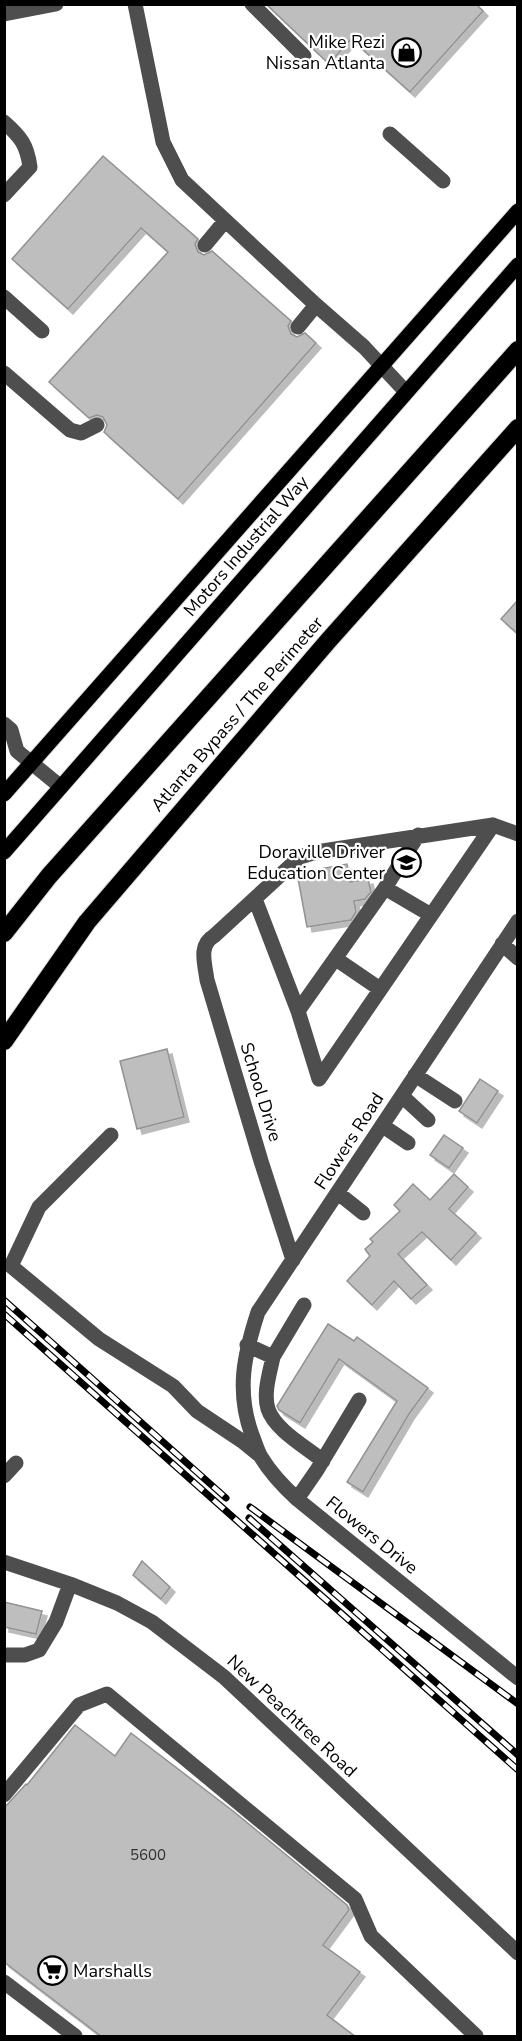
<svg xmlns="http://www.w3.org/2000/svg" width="522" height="2041" viewBox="0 0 522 2041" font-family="'Nunito Sans',sans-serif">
<defs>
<filter id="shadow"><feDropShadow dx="5" dy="5" stdDeviation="0" flood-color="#0004"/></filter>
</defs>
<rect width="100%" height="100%" fill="#fff"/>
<path fill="#bebebe" stroke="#929292" stroke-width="1.5" filter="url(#shadow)" d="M 266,4 L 476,4 L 483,11 L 410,92 L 351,39 L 329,64 Z
M 103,156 L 198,239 L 195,244 L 198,252 L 204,255 L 212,251 L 291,321 L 288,326 L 291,334 L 297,337 L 305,333 L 316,343 L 178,499 L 104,432 L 107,425 L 103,417 L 97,415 L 89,418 L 49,382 L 168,252 L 141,228 L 68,309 L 12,259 Z
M 518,600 L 518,634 L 501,619 Z
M 347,864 L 350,882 L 368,879 L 371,892 L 365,899 L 354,901 L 356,912 L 351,920 L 307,927 L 297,873 Z
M 167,1049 L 184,1117 L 137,1129 L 120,1061 Z
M 480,1079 L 498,1091 L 477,1123 L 459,1111 Z
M 444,1135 L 463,1148 L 449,1168 L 430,1155 Z
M 454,1174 L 468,1187 L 449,1209 L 476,1233 L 451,1260 L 422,1232 L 398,1254 L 427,1285 L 411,1299 L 394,1281 L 372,1305 L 347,1281 L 370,1256 L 365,1249 L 373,1242 L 370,1239 L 400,1211 L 394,1205 L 413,1184 L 430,1200 Z
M 328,1324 L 354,1341 L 357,1337 L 428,1388 L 409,1414 L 363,1492 L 347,1482 L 397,1401 L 339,1359 L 300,1423 L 279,1410 L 277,1406 Z
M 142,1561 L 170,1587 L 161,1599 L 133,1575 Z
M 4,1602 L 42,1611 L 36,1634 L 4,1627 Z
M 75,1725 L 115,1756 L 131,1733 L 233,1811 L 347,1905 L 349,1910 L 323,1945 L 360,1972 L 327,2015 L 356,2037 L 102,2037 L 4,1962 L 4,1808 L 26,1784 L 27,1785 Z"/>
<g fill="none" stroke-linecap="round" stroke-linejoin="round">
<defs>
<path id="major" d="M 4,794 L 518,211
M 4,852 L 518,265"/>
<path id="highway" d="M 4,933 L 49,876 L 518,350
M 4,1041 L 87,922 L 328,641 L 518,428"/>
</defs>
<use href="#major" stroke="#dbdbdb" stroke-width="17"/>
<use href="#highway" stroke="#dbdbdb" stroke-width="20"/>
<path stroke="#4e4e4e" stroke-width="15" d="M 135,4 L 163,142 L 182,180 L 316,305 L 364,347 L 406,392
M 252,4 L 304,56
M 4,14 L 56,4
M 4,122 C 21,137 27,145 30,167 L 4,195
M 390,134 L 443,181
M 205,245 L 225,221
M 4,297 L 42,331
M 298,327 L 316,305
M 4,373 L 70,430 L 81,433 L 97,425
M 4,724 L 11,730 L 17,751 L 61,787
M 385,888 L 431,915
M 255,899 L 298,1011 L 319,1079 L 493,825
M 518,921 L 258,1312 C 244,1355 236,1391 252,1435 C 255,1442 257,1450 261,1457 C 270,1472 284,1487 297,1499 L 518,1678
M 502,944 L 518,958
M 336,959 L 380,989
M 298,1011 L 385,888 L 418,835
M 415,1075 L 455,1101
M 402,1096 L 428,1120
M 383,1126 L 408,1143
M 111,1135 L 39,1207 L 11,1266 L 99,1339 L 173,1386 L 197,1411 L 242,1441 L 258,1454
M 338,1193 L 363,1213
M 293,1260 L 261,1161 L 207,980 C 205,964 198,945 214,936 L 300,857 L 316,852 L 493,825 L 518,834
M 247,1345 L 273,1357 L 304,1305
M 273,1357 C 270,1372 263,1393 268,1409 C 275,1430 306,1447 323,1461
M 4,1476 L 16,1463
M 297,1499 L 317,1470 L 359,1400
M 4,1562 L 70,1584 L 117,1603 L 152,1622 L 224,1677 L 518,1953
M 4,1655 L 25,1655 L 39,1650 L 56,1622 L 70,1584
M 4,1795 L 79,1705 L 107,1694 L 355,1899 L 371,1936 L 476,2036
M 4,1982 L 75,2036"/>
<use href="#major" stroke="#000" stroke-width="15"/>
<use href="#highway" stroke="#000" stroke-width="18"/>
<defs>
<path id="rail" d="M 4,1300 L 226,1498
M 4,1314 L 518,1770
M 250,1507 L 518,1704
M 249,1518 L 518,1755"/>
</defs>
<use href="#rail" stroke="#000" stroke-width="7"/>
<use href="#rail" stroke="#fff" stroke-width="4.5" stroke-dasharray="14" stroke-linecap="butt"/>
</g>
<defs>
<symbol id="shop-ring" viewBox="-11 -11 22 22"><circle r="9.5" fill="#fff" stroke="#000" stroke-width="1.5"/><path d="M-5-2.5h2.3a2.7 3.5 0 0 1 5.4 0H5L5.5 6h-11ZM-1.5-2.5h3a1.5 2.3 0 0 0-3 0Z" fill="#000"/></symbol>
<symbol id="school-ring" viewBox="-11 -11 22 22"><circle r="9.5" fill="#fff" stroke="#000" stroke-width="1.5"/><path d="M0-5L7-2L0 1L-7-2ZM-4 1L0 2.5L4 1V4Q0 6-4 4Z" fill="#000"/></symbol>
<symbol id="supermarket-ring" viewBox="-11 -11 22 22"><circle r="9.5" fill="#fff" stroke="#000" stroke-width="1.5"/><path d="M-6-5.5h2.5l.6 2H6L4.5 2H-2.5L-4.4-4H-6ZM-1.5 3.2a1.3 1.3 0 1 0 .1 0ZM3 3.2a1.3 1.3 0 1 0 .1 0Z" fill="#000"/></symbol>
</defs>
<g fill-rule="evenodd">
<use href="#shop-ring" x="390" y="36" width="33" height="33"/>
<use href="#school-ring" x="390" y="846" width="33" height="33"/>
<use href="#supermarket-ring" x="36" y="1954" width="33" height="33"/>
</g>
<g text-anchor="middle" stroke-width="4.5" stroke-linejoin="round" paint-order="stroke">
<g font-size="15" fill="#303030">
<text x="148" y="1860">5600</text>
</g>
<g font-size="18" fill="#000" stroke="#fff" text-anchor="end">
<text x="385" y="48">Mike Rezi<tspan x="385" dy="21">Nissan Atlanta</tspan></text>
<text x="385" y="858">Doraville Driver<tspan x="385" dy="21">Education Center</tspan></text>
<text x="73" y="1977" text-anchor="start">Marshalls</text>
</g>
<g font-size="18" fill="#000" stroke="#fff">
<text transform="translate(246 546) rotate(-49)" y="6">Motors Industrial Way</text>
<text transform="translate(237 714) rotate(-49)" y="6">Atlanta Bypass / The Perimeter</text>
<text transform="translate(261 1092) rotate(73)" y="6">School Drive</text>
<text transform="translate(349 1141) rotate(-57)" y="6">Flowers Road</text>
<text transform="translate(372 1535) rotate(39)" y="6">Flowers Drive</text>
<text transform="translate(292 1716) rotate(43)" y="6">New Peachtree Road</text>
</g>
</g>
<rect width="522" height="2041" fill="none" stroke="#000000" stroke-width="12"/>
</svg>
